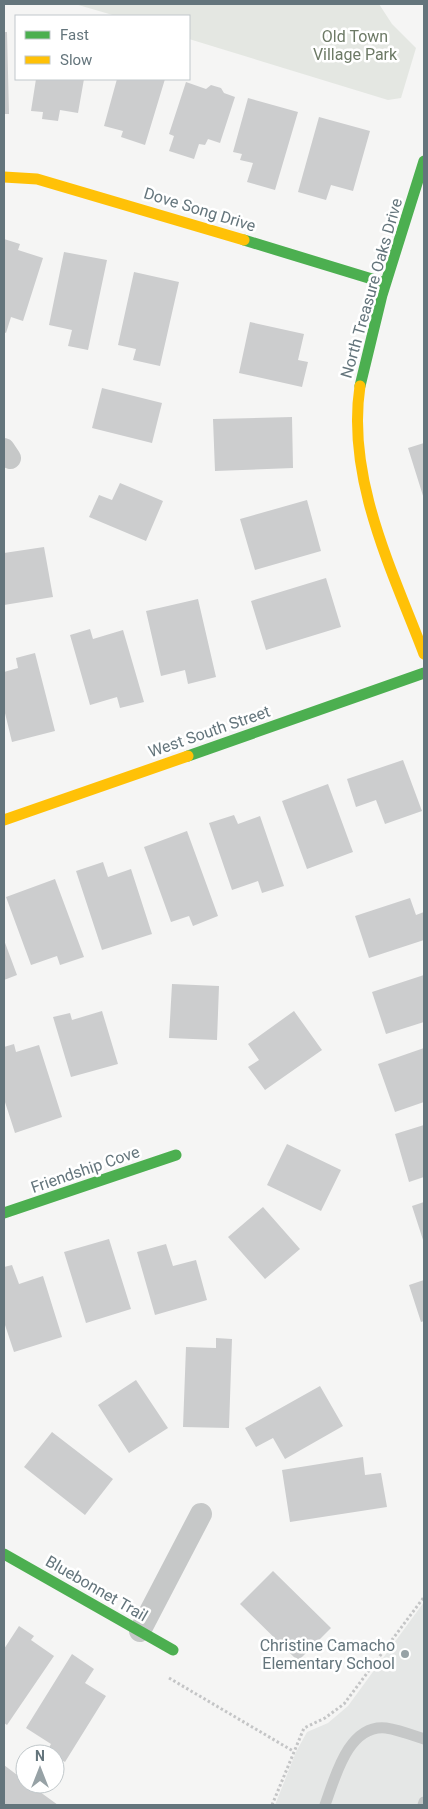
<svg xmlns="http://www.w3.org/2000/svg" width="428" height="1809" viewBox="0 0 428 1809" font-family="Roboto,sans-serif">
<rect width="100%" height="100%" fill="#f5f5f4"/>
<path fill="#e5e7e6" d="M 424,1602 L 424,1805 L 275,1805 L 296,1752 L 307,1732 L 328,1723 L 348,1706 Z"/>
<path fill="#e4e7e2" d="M 75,4 L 379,4 L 392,24 L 416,48 L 401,98 L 388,100 L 189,39 L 189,16 L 116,16 Z"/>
<path fill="#cccdce" d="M 4,32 L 7,32 L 9,114 L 4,114 Z
M 36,79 L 84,79 L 78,113 L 60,110 L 58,121 L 42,119 L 43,112 L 31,111 Z
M 117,79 L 165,79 L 145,145 L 121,137 L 123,131 L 104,126 Z
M 186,82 L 206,89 L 211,85 L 221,88 L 224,93 L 235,97 L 220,143 L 208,139 L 205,145 L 199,144 L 194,159 L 169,151 L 174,136 L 169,134 Z
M 248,98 L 298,112 L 275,190 L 247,182 L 253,163 L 240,160 L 242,154 L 233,152 Z
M 319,117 L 370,131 L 353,191 L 331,185 L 326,200 L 298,192 Z
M 4,239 L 20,244 L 18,250 L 43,258 L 23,321 L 11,317 L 6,333 L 4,332 Z
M 64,252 L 107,260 L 88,350 L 68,346 L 72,330 L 49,325 Z
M 134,272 L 179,282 L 160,366 L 133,360 L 136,349 L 118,345 Z
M 250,322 L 304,334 L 298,360 L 308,362 L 302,387 L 239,373 Z
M 102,388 L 162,403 L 152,443 L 92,428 Z
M 292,417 L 293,468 L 215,471 L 213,419 Z
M 424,443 L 424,499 L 408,448 Z
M 120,483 L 163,501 L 146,541 L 89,517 L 99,495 L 112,500 Z
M 307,500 L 321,551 L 255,570 L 240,519 Z
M 44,547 L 53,597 L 4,605 L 4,553 Z
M 326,578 L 341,627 L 266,650 L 251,601 Z
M 198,599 L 216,677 L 188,684 L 185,670 L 161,676 L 146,611 Z
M 90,629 L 93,639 L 123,630 L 144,702 L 120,708 L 117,697 L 90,705 L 70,635 Z
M 35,653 L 55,731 L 12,742 L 4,709 L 4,672 L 18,668 L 16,658 Z
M 403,760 L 422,811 L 385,824 L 376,800 L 356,807 L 347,779 Z
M 328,784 L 353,852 L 307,869 L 282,801 Z
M 234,815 L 238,824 L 260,816 L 284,886 L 262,893 L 258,881 L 232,890 L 209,823 Z
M 187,831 L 218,916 L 193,926 L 189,916 L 171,922 L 144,847 Z
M 103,862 L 108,877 L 131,869 L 152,934 L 102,950 L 76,871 Z
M 55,879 L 84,957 L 60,965 L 57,956 L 31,965 L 6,897 Z
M 410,898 L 416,915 L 424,912 L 424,940 L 369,958 L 355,916 Z
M 4,940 L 17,975 L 4,980 Z
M 424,975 L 424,1022 L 386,1034 L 372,992 Z
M 172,984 L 219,986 L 217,1040 L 169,1038 Z
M 102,1011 L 118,1064 L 71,1077 L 53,1017 L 70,1013 L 72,1020 Z
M 294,1011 L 322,1050 L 265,1090 L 248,1067 L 259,1060 L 248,1044 Z
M 14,1044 L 16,1052 L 39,1045 L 62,1117 L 15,1133 L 4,1099 L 4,1047 Z
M 424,1048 L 424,1102 L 395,1112 L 378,1064 Z
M 424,1125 L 424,1177 L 409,1182 L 395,1134 Z
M 287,1144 L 341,1170 L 321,1211 L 267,1185 Z
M 424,1202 L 424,1243 L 412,1206 Z
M 263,1207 L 300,1249 L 265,1279 L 228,1237 Z
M 109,1239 L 131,1309 L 86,1323 L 64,1252 Z
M 166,1244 L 173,1266 L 196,1260 L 207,1300 L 155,1315 L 137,1252 Z
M 12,1265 L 19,1284 L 43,1276 L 62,1337 L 14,1352 L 4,1322 L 4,1267 Z
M 424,1280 L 424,1321 L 421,1322 L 409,1285 Z
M 216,1338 L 232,1339 L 229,1428 L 183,1427 L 186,1347 L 216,1348 Z
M 136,1380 L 168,1428 L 129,1453 L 98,1405 Z
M 320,1386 L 343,1426 L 285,1459 L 273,1438 L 256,1447 L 245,1428 Z
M 52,1432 L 113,1479 L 85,1515 L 24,1467 Z
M 363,1457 L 365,1475 L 381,1473 L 387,1507 L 290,1522 L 282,1470 Z
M 273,1571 L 331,1628 L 298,1661 L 240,1604 Z
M 19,1626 L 34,1636 L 31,1640 L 54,1656 L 7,1725 L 4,1723 L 4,1649 Z
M 72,1654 L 94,1669 L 85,1683 L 106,1696 L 65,1762 L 55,1756 L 55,1754 L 47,1751 L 51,1744 L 26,1728 Z
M 4,1765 L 25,1781 L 25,1784 L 29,1784 L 58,1805 L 4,1805 Z"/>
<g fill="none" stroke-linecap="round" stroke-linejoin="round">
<path stroke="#c4c5c6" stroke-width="3" stroke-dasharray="2.5 2.5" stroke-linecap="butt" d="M 169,1678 L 293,1751
M 272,1805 L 304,1728 L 325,1718 L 344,1704 L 424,1597"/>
<path stroke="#c6c8c8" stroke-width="11" d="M 325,1805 C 335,1778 348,1724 386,1728 C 399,1730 412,1735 424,1739
M 423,1805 L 424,1802"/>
<path stroke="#c6c8c8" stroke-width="22" d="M 4,449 L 10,458
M 140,1631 L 201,1514"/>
<path stroke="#4caf50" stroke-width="11" d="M 244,240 L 385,283
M 360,386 L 382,295 L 424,161
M 188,756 L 424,673
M 4,1213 L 176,1155
M 4,1554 L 173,1650"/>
<path stroke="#ffc107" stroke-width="11" d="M 4,177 L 37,179 L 244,240
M 360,386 C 346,478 392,570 424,654
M 4,820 L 188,756"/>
</g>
<circle fill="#97a2a6" stroke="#fff" stroke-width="2" cx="405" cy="1654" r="5"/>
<g text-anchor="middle" stroke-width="5" stroke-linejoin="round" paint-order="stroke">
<g font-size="16" fill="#6d7a66" stroke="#fff">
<text x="355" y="42">Old Town<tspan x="355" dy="18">Village Park</tspan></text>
</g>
<g font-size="16" fill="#64757c" stroke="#fff">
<text transform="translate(200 209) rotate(17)" y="6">Dove Song Drive</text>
<text transform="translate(371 288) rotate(-74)" y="6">North Treasure Oaks Drive</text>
<text transform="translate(209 731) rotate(-19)" y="6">West South Street</text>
<text transform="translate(85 1169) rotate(-19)" y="6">Friendship Cove</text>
<text transform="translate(97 1588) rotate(30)" y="6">Bluebonnet Trail</text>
</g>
<g font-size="16" fill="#64757c" stroke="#fff" text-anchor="end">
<text x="395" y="1651">Christine Camacho<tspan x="395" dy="18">Elementary School</tspan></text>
</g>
</g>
<rect width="428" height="1809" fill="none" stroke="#64757c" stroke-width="10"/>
<rect x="15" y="15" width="175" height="65" fill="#ffffff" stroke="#c1c8cb"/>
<rect x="25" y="31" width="25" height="8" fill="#4caf50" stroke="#c1c8cb"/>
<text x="60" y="40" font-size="15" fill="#64757c">Fast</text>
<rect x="25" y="56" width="25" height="8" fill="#ffc107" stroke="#c1c8cb"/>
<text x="60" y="65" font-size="15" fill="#64757c">Slow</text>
<g transform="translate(40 1769)"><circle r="24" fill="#ffffff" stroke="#c1c8cb"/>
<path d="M0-4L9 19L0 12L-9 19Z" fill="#97a2a6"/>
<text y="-8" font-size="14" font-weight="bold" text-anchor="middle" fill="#64757c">N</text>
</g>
</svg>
